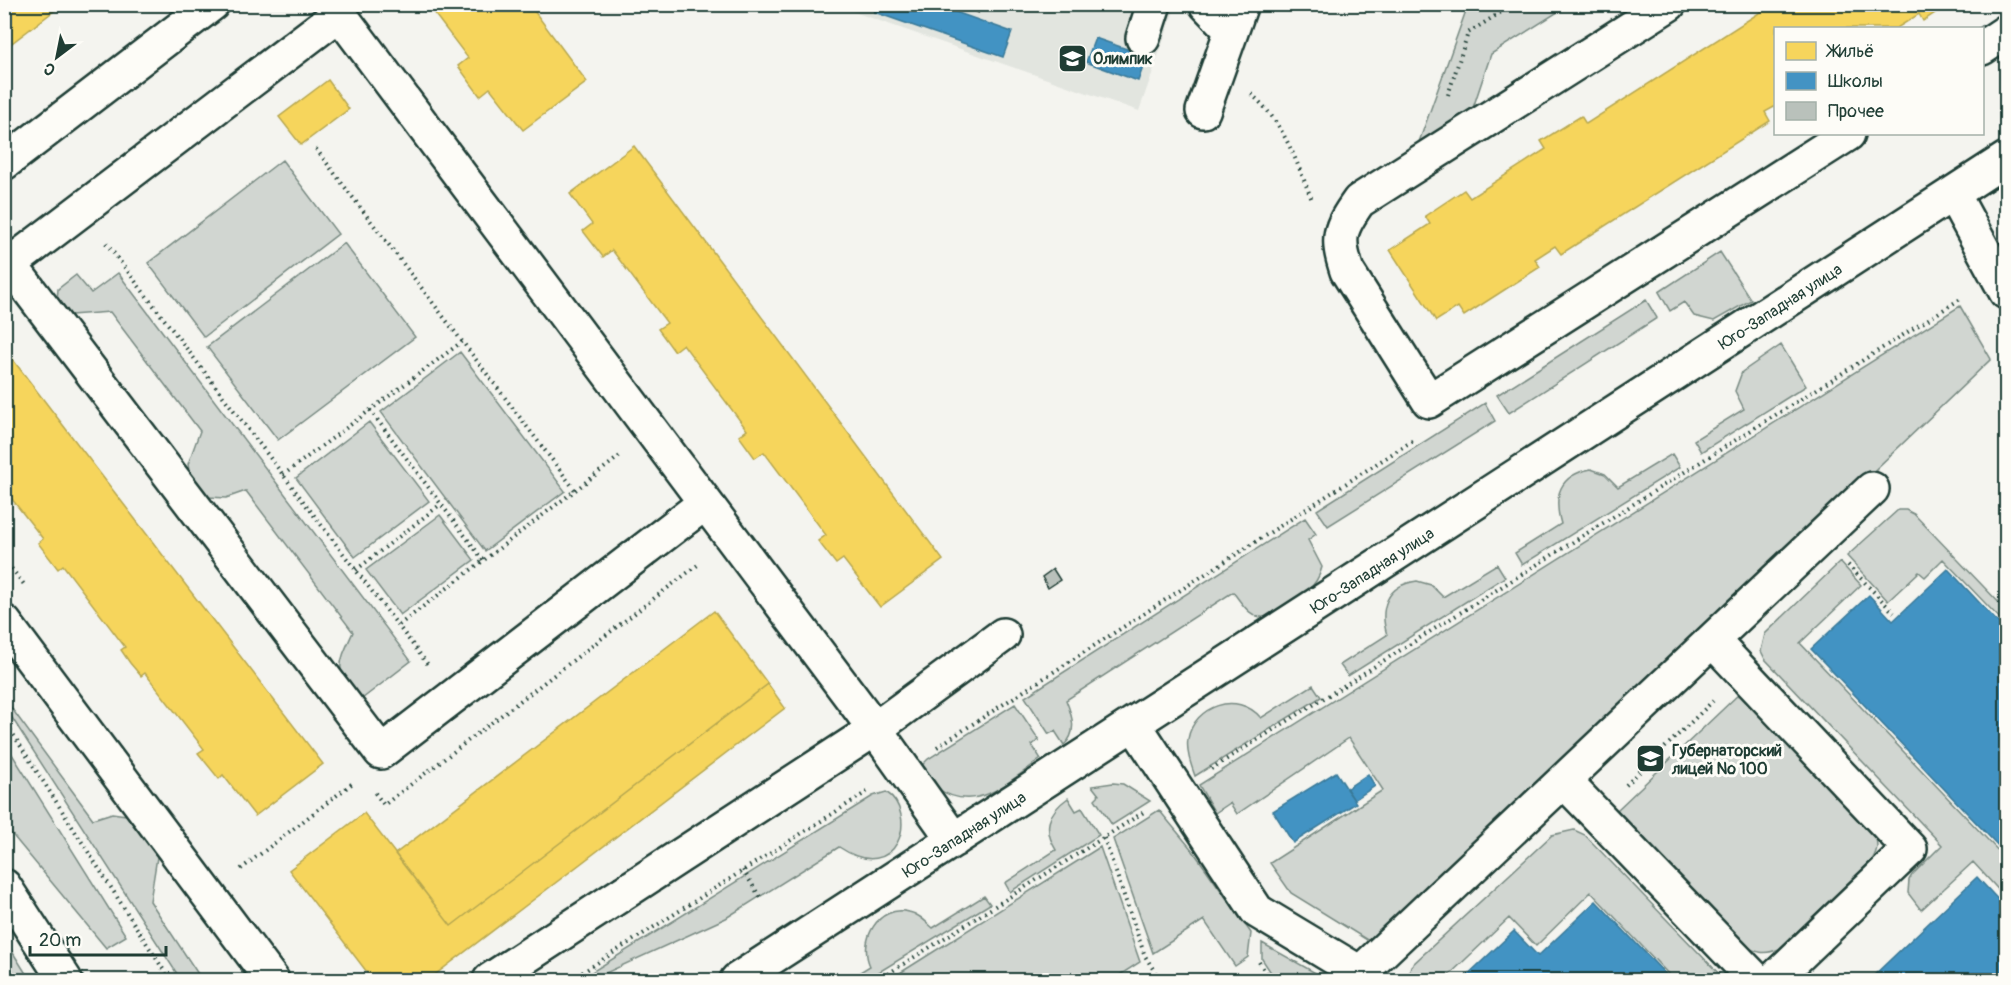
<svg xmlns="http://www.w3.org/2000/svg" width="2011" height="985" viewBox="0 0 2011 985" font-family="Pangolin,sans-serif">
<rect width="100%" height="100%" fill="#f4f4ef"/>
<filter id="ink" filterUnits="userSpaceOnUse"><feTurbulence type="fractalNoise" baseFrequency=".0167" numOctaves="2"/><feDisplacementMap in="SourceGraphic" scale="12" xChannelSelector="R" yChannelSelector="G"/><feConvolveMatrix kernelMatrix="1 2 1 2 8 2 1 2 1" color-interpolation-filters="sRGB"/></filter>
<g filter="url(#ink)">
<path fill="#e2e5df" d="M 834,5 L 1176,5 L 1139,111 Z"/>
<path fill="#d1d6d1" stroke="#788a82" stroke-width="1.5" d="M 1468,5 L 1569,5 L 1491,54 L 1473,108 L 1419,142 Z
M 282,160 L 338,234 L 204,337 L 148,263 Z
M 344,243 L 415,337 L 278,440 L 207,347 Z
M 1720,252 L 1751,300 L 1714,321 L 1694,316 L 1684,302 L 1670,311 L 1659,292 Z
M 118,273 L 411,661 L 358,702 C 336,668 336,669 353,632 L 246,491 L 226,498 L 209,497 L 191,480 L 188,464 L 200,431 L 110,312 L 71,315 L 57,301 L 58,289 L 76,275 L 91,293 Z
M 1646,300 L 1657,318 L 1509,413 L 1497,395 Z
M 1960,306 L 1991,359 L 1631,703 L 1372,943 L 1291,893 L 1270,863 L 1383,790 L 1349,738 L 1237,814 L 1230,803 L 1215,813 L 1199,785 Z
M 1781,345 L 1806,386 L 1701,452 L 1694,440 L 1744,409 L 1735,391 L 1742,372 Z
M 460,352 L 565,491 L 485,551 L 381,412 Z
M 1485,403 L 1495,421 L 1328,526 L 1317,510 Z
M 369,422 L 429,501 L 355,557 L 296,478 Z
M 1672,454 L 1680,467 L 1522,565 L 1515,553 L 1561,524 C 1553,496 1559,475 1591,469 L 1605,474 L 1618,487 Z
M 1898,510 L 1906,510 L 1914,514 L 2006,610 L 2006,625 L 1943,559 L 1925,577 L 1919,572 L 1888,601 L 1847,556 Z
M 440,515 L 474,560 L 400,615 L 366,570 Z
M 1305,518 L 1316,534 L 1308,540 L 1322,567 C 1316,593 1290,603 1268,617 C 1250,619 1243,605 1233,592 L 1066,700 C 1072,715 1078,733 1064,745 L 1055,731 L 1049,734 L 1025,697 Z
M 1840,562 L 1861,585 L 1800,643 L 2006,859 L 2006,898 L 1973,862 L 1921,910 L 1908,893 L 1909,880 L 1912,875 L 1942,845 L 1765,659 L 1761,651 L 1765,634 Z
M 1497,564 L 1505,577 L 1348,676 L 1340,665 L 1387,635 C 1379,609 1386,585 1417,581 L 1431,585 L 1443,597 Z
M 1313,685 L 1321,697 L 1195,776 C 1191,765 1186,751 1188,739 C 1194,706 1237,690 1261,718 Z
M 1741,692 L 1875,834 C 1878,845 1878,850 1872,860 L 1779,949 C 1765,955 1756,953 1744,945 L 1617,810 Z
M 4,698 L 93,819 L 112,813 L 126,815 L 153,843 L 157,857 L 150,901 L 202,980 L 181,980 L 5,707 Z
M 1015,704 L 1039,740 L 1032,745 L 1041,759 C 1009,781 976,816 937,788 C 930,783 922,773 922,765 L 928,759 Z
M 5,743 L 126,936 L 106,948 L 5,826 Z
M 1113,783 L 1123,784 L 1150,801 L 1112,825 L 1095,799 L 1099,795 L 1092,786 Z
M 886,792 C 919,813 899,887 839,847 L 726,918 L 599,976 L 601,980 L 579,980 L 873,796 Z
M 1068,798 L 1076,811 L 1082,808 L 1099,835 L 1010,892 L 1005,883 L 1056,850 C 1043,829 1047,813 1068,798 Z
M 1159,810 L 1193,851 L 1251,933 L 1248,957 L 1235,966 L 1204,920 L 1153,953 L 1113,839 Z
M 1574,830 L 1585,835 L 1725,980 L 1674,980 L 1591,892 L 1536,946 L 1509,918 L 1446,978 L 1448,980 L 1407,980 L 1411,966 L 1552,835 Z
M 1100,847 L 1140,962 L 1112,980 L 894,980 L 892,978 Z
M 984,896 L 990,904 L 866,980 L 847,980 L 870,966 C 858,941 878,904 909,912 C 919,914 926,922 933,928 Z
M 5,940 L 30,980 L 5,980 Z
M 1262,943 L 1328,980 L 1276,980 L 1262,959 Z"/>
<path fill="#f6d55c" stroke="#b6a750" stroke-width="1.5" d="M 4,4 L 63,4 L 4,49 Z
M 427,4 L 529,4 L 587,82 L 523,130 L 490,88 L 480,96 L 458,66 L 468,58 Z
M 1773,4 L 1949,4 L 1923,21 L 1919,14 L 1897,28 L 1776,28 L 1776,106 L 1765,112 L 1770,121 L 1561,254 L 1555,246 L 1535,259 L 1540,267 L 1464,316 L 1458,307 L 1436,321 L 1390,250 L 1430,224 L 1425,216 L 1464,190 L 1470,198 L 1546,149 L 1541,141 L 1581,116 L 1586,124 Z
M 328,80 L 349,109 L 301,145 L 279,117 Z
M 634,146 L 943,560 L 880,607 L 843,559 L 836,564 L 818,541 L 826,535 L 764,452 L 755,458 L 739,436 L 747,430 L 683,344 L 674,351 L 658,329 L 667,323 L 612,250 L 603,257 L 583,231 L 592,224 L 570,194 Z
M 10,356 L 323,764 L 255,816 L 223,775 L 219,779 L 198,753 L 204,749 L 145,673 L 141,676 L 130,663 L 121,650 L 125,647 L 63,565 L 58,569 L 38,543 L 43,539 L 4,489 L 4,360 Z
M 714,611 L 768,684 L 451,926 L 395,854 Z
M 768,684 L 785,708 L 428,980 L 373,980 L 289,870 L 364,813 L 451,926 Z"/>
<path fill="#4393c3" stroke="#387998" stroke-width="1.5" d="M 876,4 L 933,4 L 1012,32 L 1003,57 L 874,12 Z
M 1095,38 L 1147,56 L 1138,81 L 1086,62 Z
M 1948,569 L 2006,631 L 2006,854 L 1811,649 L 1869,595 L 1893,621 Z
M 1336,772 L 1356,803 L 1293,843 L 1273,811 Z
M 1368,774 L 1375,786 L 1354,800 L 1346,789 Z
M 1977,877 L 2006,908 L 2006,980 L 1869,980 Z
M 1596,901 L 1671,980 L 1462,980 L 1514,931 L 1538,956 Z"/>
<path fill="#b9c1bb" stroke="#1f3d34" stroke-width="1.5" d="M 1053,569 L 1060,580 L 1048,588 L 1042,577 Z"/>
<g fill="none" stroke-linecap="round" stroke-linejoin="round">
<defs>
<path id="minor" d="M 332,4 L 875,729 L 954,840
M 1206,4 L 1231,30
M 1669,4 L 1359,201 C 1339,229 1336,238 1347,271 L 1429,401 L 1848,134
M 1143,38 L 1154,4
M 1982,48 L 2006,32
M 1203,111 L 1241,4
M 4,163 L 212,4
M 1953,194 L 2006,292
M 4,257 L 381,752 L 705,503
M 10,264 L 339,14
M 4,622 L 272,980
M 1713,641 L 1910,849 L 1773,980
M 1134,724 L 1257,911 L 1360,973
M 1565,782 L 1756,980
M 4,886 L 65,980
M 490,980 L 875,729 L 1003,635
M 737,980 L 2006,159
M 1368,980 L 1360,973 L 1872,489"/>
</defs>
<use href="#minor" stroke="#1f3d34" stroke-width="38"/>
<path stroke="#1f3d34" stroke-width="4" stroke-dasharray="1.5 4.5" stroke-linecap="butt" d="M 977,13 L 981,4
M 1251,94 C 1284,122 1296,161 1312,200
M 1448,95 L 1468,33 L 1514,4
M 316,149 L 575,490
M 106,243 L 429,666
M 370,410 L 484,561
M 283,475 L 463,341
M 4,559 L 26,587
M 1848,565 L 1894,613
M 356,570 L 441,504
M 399,625 L 620,456
M 4,720 L 170,980
M 937,747 L 1415,439
M 1211,769 L 1962,298
M 1626,785 L 1713,701
M 375,793 L 384,805 L 699,564
M 1104,838 L 1145,956 L 1160,980
M 241,869 L 354,782
M 743,870 L 760,897
M 1259,962 L 1271,980
M 887,975 L 890,980
M 572,979 L 870,790
M 878,980 L 1144,812"/>
<use href="#minor" stroke="#fdfcf7" stroke-width="33"/>
</g>
</g>
<defs>
<symbol id="school-square" viewBox="-11 -11 22 22"><rect x="-9" y="-9" width="18" height="18" rx="4" fill="#1f3d34" stroke="#fdfcf7"/><path d="M0-5L7-2L0 1L-7-2ZM-4 1L0 2.5L4 1V4Q0 6-4 4Z" fill="#fff"/></symbol>
</defs>
<g fill-rule="evenodd">
<use href="#school-square" x="1056" y="42" width="33" height="33"/>
<use href="#school-square" x="1634" y="742" width="33" height="33"/>
</g>
<g text-anchor="middle" stroke-width="6" stroke-linejoin="round" paint-order="stroke">
<g font-size="16" font-weight="bold" fill="#1f3d34" stroke="#fdfcf7" text-anchor="start">
<text x="1093" y="64">Олимпик</text>
<text x="1672" y="756">Губернаторский<tspan x="1672" dy="18">лицей № 100</tspan></text>
</g>
<g font-size="16" fill="#1f3d34" stroke="#fdfcf7">
<text transform="translate(1780 306) rotate(-33)" y="6">Юго-Западная улица</text>
<text transform="translate(1372 570) rotate(-33)" y="6">Юго-Западная улица</text>
<text transform="translate(964 834) rotate(-33)" y="6">Юго-Западная улица</text>
</g>
</g>
<rect width="2011" height="985" fill="none" stroke="#fdfcf7" stroke-width="24"/>
<rect x="12" y="12" width="1987" height="961" fill="none" stroke="#1f3d34" stroke-width="2" filter="url(#ink)"/>
<rect x="1774" y="27" width="210" height="108" fill="#fdfcf7" stroke="#a4b0a9" stroke-width="1.5"/>
<rect x="1786" y="42" width="30" height="18" fill="#f6d55c" stroke="#a4b0a9" stroke-width="1.5"/>
<text x="1828" y="57" font-size="18" fill="#1f3d34">Жильё</text>
<rect x="1786" y="72" width="30" height="18" fill="#4393c3" stroke="#a4b0a9" stroke-width="1.5"/>
<text x="1828" y="87" font-size="18" fill="#1f3d34">Школы</text>
<rect x="1786" y="102" width="30" height="18" fill="#b9c1bb" stroke="#a4b0a9" stroke-width="1.5"/>
<text x="1828" y="117" font-size="18" fill="#1f3d34">Прочее</text>
<g transform="translate(57 57) rotate(212)" stroke="#fdfcf7" stroke-width="4.5" paint-order="stroke">
<path d="M0-4.5L10 22L0 15L-10 22Z" fill="#1f3d34"/>
<text y="-9" font-size="16" font-weight="bold" text-anchor="middle" fill="#1f3d34">С</text>
</g>
<path d="M30 946v9h136v-9" fill="none" stroke="#1f3d34" stroke-width="3"/>
<text x="39" y="946" font-size="18" fill="#1f3d34" stroke="#fdfcf7" stroke-width="4.5" paint-order="stroke">20 m</text>
</svg>
